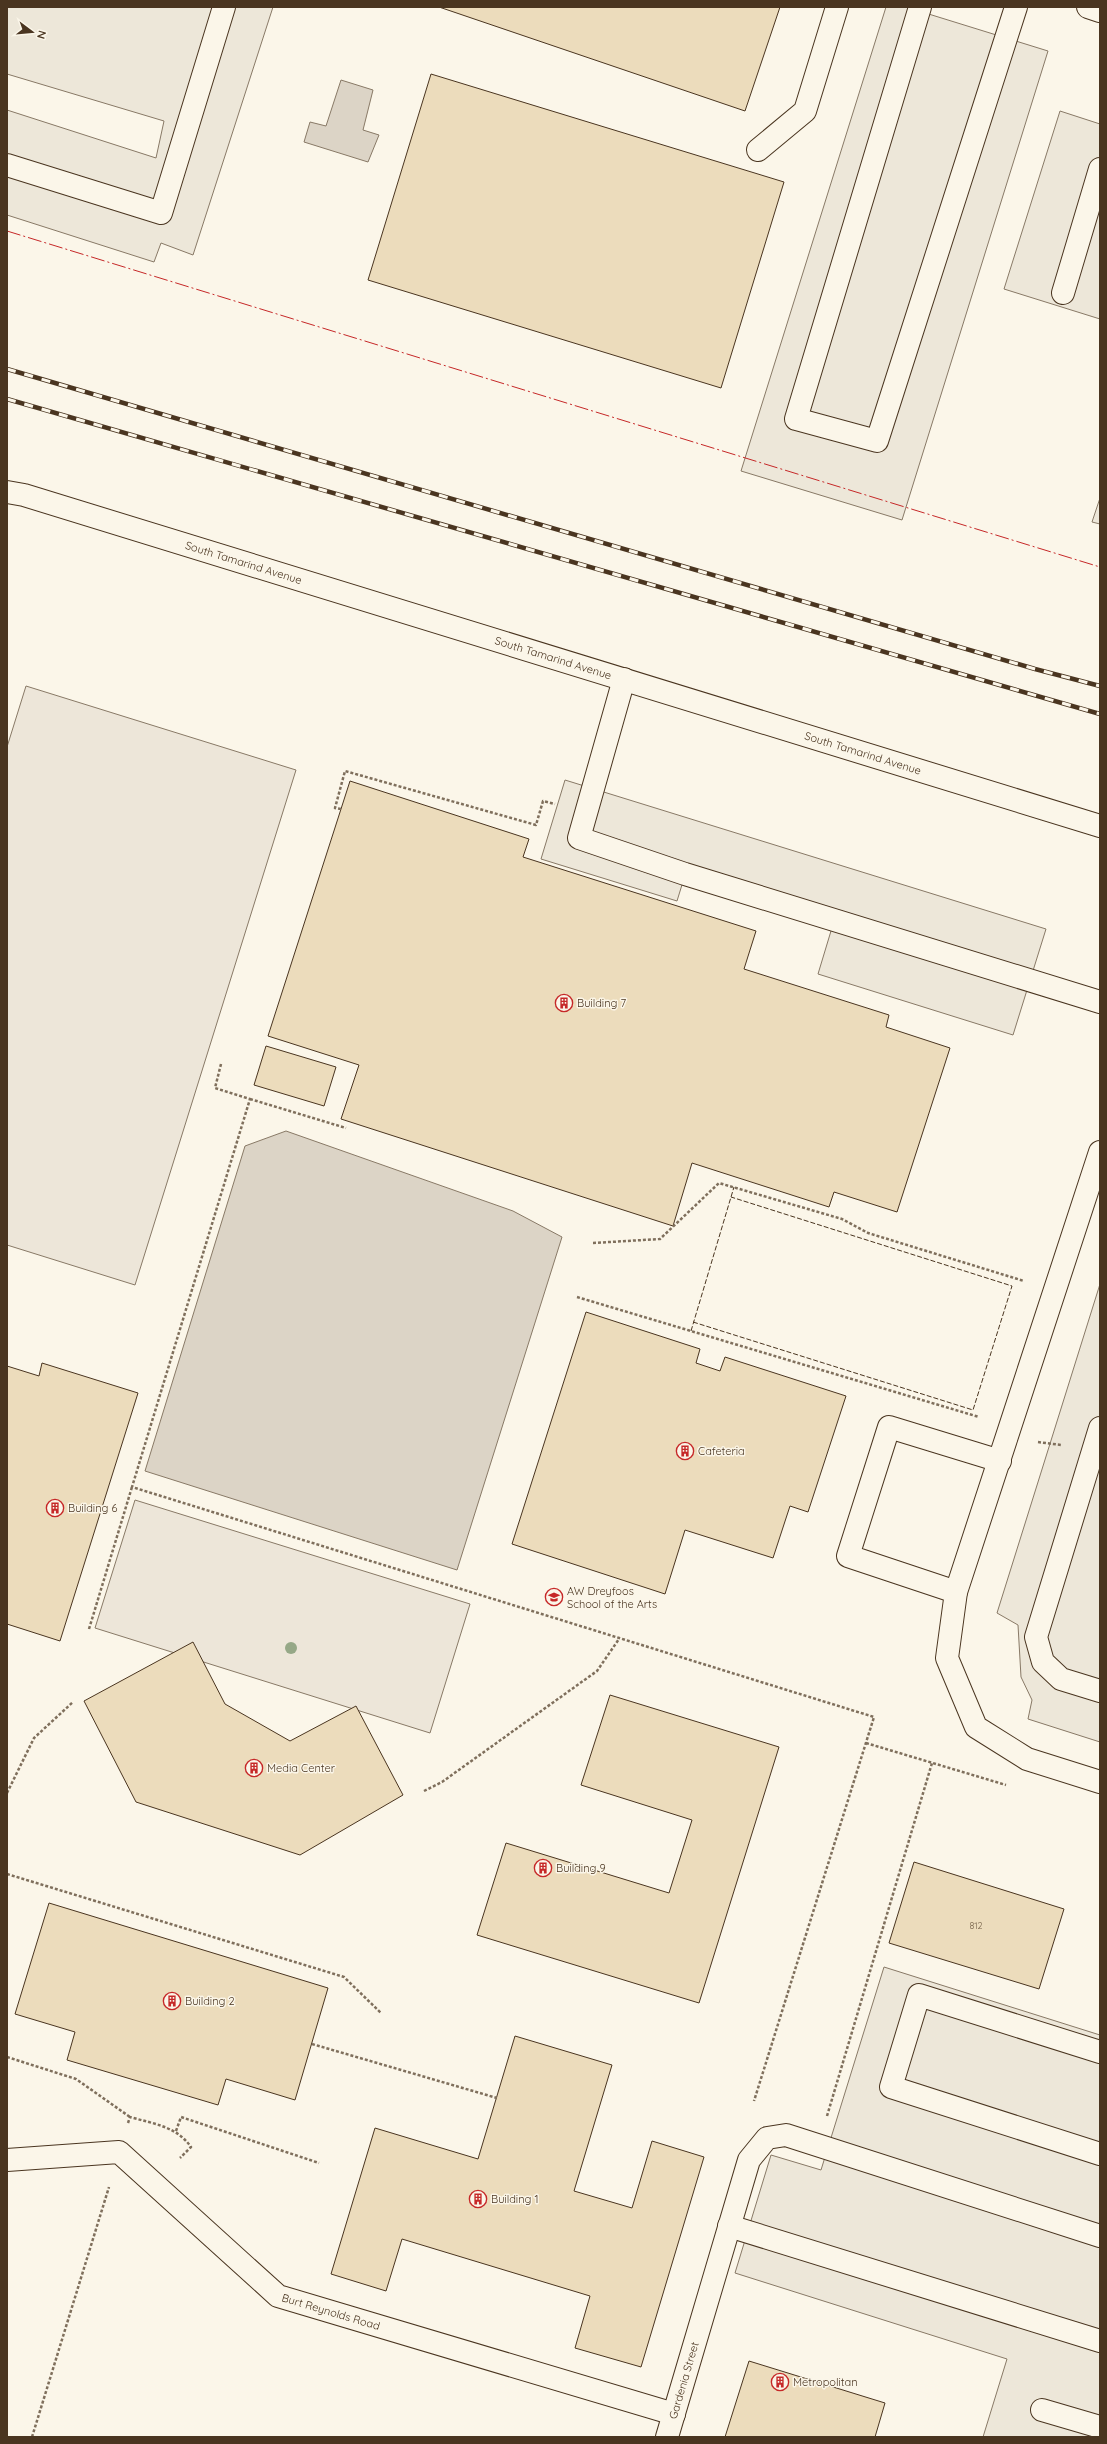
<svg xmlns="http://www.w3.org/2000/svg" width="1107" height="2444" viewBox="0 0 1107 2444" font-family="Quicksand,sans-serif">
<rect width="100%" height="100%" fill="#fbf6e9"/>
<path fill="#ede6d9" stroke="#887966" d="M 26,686 L 296,770 L 135,1285 L 7,1245 L 7,747 Z
M 135,1500 L 470,1604 L 430,1733 L 95,1628 Z"/>
<path fill="#ede7d9" stroke="#887966" d="M 7,7 L 273,7 L 193,255 L 161,243 L 154,262 L 7,215 L 7,110 L 156,158 L 164,121 L 7,74 Z
M 886,7 L 906,7 L 1048,51 L 902,520 L 741,471 Z
M 1060,111 L 1100,124 L 1100,319 L 1004,289 Z
M 1100,498 L 1100,524 L 1092,522 Z
M 565,780 L 1046,929 L 1013,1035 L 818,974 L 834,921 L 685,875 L 677,901 L 541,859 Z
M 1100,1284 L 1100,1742 L 1028,1719 L 1032,1700 L 1021,1677 L 1018,1625 L 997,1613 Z
M 884,1967 L 1100,2035 L 1100,2437 L 983,2437 L 1007,2359 L 735,2273 L 771,2155 L 821,2170 Z"/>
<path fill="#dcd4c6" stroke="#887966" d="M 341,80 L 373,90 L 363,130 L 379,135 L 368,162 L 304,142 L 310,122 L 326,126 Z
M 286,1131 L 513,1211 L 562,1237 L 457,1570 L 145,1471 L 245,1146 Z"/>
<path fill="#ecdcbc" stroke="#4a3520" d="M 439,7 L 780,7 L 745,111 Z
M 431,74 L 784,182 L 721,388 L 368,280 Z
M 350,781 L 529,839 L 523,857 L 756,931 L 744,969 L 889,1015 L 886,1027 L 950,1048 L 897,1212 L 834,1192 L 829,1207 L 692,1163 L 673,1226 L 341,1119 L 359,1065 L 268,1036 Z
M 266,1046 L 336,1067 L 324,1106 L 254,1085 Z
M 586,1312 L 700,1349 L 696,1363 L 720,1371 L 725,1357 L 846,1396 L 808,1512 L 790,1506 L 773,1558 L 685,1530 L 665,1594 L 512,1544 Z
M 42,1363 L 138,1393 L 60,1641 L 7,1624 L 7,1366 L 39,1376 Z
M 193,1642 L 225,1704 L 290,1741 L 356,1706 L 403,1795 L 300,1855 L 136,1802 L 84,1701 Z
M 610,1695 L 779,1747 L 699,2003 L 477,1935 L 506,1843 L 669,1893 L 692,1820 L 581,1785 Z
M 914,1862 L 1064,1909 L 1039,1989 L 889,1943 Z
M 49,1903 L 328,1988 L 295,2100 L 226,2079 L 218,2105 L 67,2060 L 75,2032 L 15,2014 Z
M 515,2036 L 612,2065 L 574,2191 L 632,2208 L 652,2141 L 704,2157 L 641,2367 L 575,2348 L 590,2296 L 402,2239 L 386,2291 L 331,2274 L 375,2128 L 478,2159 Z
M 749,2361 L 885,2403 L 875,2437 L 725,2437 Z"/>
<g fill="none" stroke-linecap="round" stroke-linejoin="round">
<defs>
<g id="minor">
<path d="M 920,7 L 796,419 L 877,441 L 1016,7"/>
<path d="M 1088,7 L 1100,11"/>
<path d="M 758,150 L 805,111 L 837,7"/>
<path d="M 7,165 L 161,213 L 224,7"/>
<path d="M 1063,293 L 1100,169"/>
<path id="s1" d="M 7,492 L 24,495 L 1100,826"/>
<path d="M 624,679 L 579,838 L 685,874 L 1100,1002"/>
<path d="M 1100,1152 L 956,1592 L 947,1658 L 976,1727 L 1027,1759 L 1100,1782"/>
<path d="M 1100,1428 L 1036,1637 L 1043,1662 L 1061,1679 L 1100,1691"/>
<path d="M 956,1592 L 848,1556 L 889,1427 L 1000,1461"/>
<path d="M 1100,2052 L 919,1995 L 891,2087 L 1100,2154"/>
<path id="s2" d="M 7,2160 L 119,2152 L 278,2296 L 674,2414"/>
<path d="M 729,2226 L 1100,2341"/>
<path d="M 1042,2410 L 1100,2427"/>
<path id="s3" d="M 667,2437 L 749,2160 L 767,2138 L 786,2135 L 1100,2236"/>
</g>
</defs>
<use href="#minor" stroke="#4a3520" stroke-width="24"/>
<path stroke="#7f6f5c" stroke-width="2.5" stroke-dasharray="3 2" stroke-linecap="butt" d="M 341,809 L 335,808 L 345,771 L 536,825 L 543,801 L 555,804
M 221,1064 L 215,1088 L 250,1099 L 132,1487 L 874,1717 L 754,2101
M 250,1099 L 346,1128
M 593,1243 L 660,1239 L 719,1183 L 842,1219 L 868,1233 L 1024,1281
M 577,1297 L 979,1417
M 1038,1442 L 1061,1445
M 89,1629 L 132,1487
M 866,1743 L 1006,1785
M 424,1791 L 442,1782 L 597,1671 L 619,1639
M 7,1793 L 34,1738 L 73,1702
M 7,1874 L 344,1977 L 381,2013
M 312,2044 L 497,2098
M 7,2057 L 76,2079 L 130,2117
M 827,2116 L 932,1763
M 128,2123 L 130,2117 C 154,2124 176,2126 191,2147 L 180,2158
M 176,2131 L 181,2117 L 319,2163
M 32,2437 L 109,2187"/>
<use href="#minor" stroke="#fbf6e9" stroke-width="22"/>
<defs>
<path id="rail" d="M 7,369 L 1035,669 L 1100,686
M 7,399 L 1100,714"/>
</defs>
<use href="#rail" stroke="#4a3520" stroke-width="4.5"/>
<use href="#rail" stroke="#fbf6e9" stroke-width="3" stroke-dasharray="9" stroke-linecap="butt"/>
<path stroke="#4a3520" stroke-width="1" stroke-dasharray="5 2" stroke-linecap="butt" d="M 693,1322 L 973,1410 L 1012,1286 L 731,1197
M 691,1331 L 734,1187"/>
<path stroke="#c62828" stroke-width="1" stroke-dasharray="14 3 2 3" stroke-linecap="butt" d="M 7,231 L 1100,567"/>
</g>
<circle fill="#96a887" cx="291" cy="1648" r="6"/>
<defs>
<symbol id="building-ring" viewBox="-11 -11 22 22"><circle r="9.5" fill="#fbf6e9" stroke="#c62828" stroke-width="1.5"/><path d="M-4-6H4V6H1V3H-1V6H-4ZM-2.5-4.3h1.7v1.8h-1.7ZM.8-4.3h1.7v1.8H.8ZM-2.5-1h1.7V.8h-1.7ZM.8-1h1.7V.8H.8Z" fill="#c62828"/></symbol>
<symbol id="school-ring" viewBox="-11 -11 22 22"><circle r="9.5" fill="#fbf6e9" stroke="#c62828" stroke-width="1.5"/><path d="M0-5L7-2L0 1L-7-2ZM-4 1L0 2.5L4 1V4Q0 6-4 4Z" fill="#c62828"/></symbol>
</defs>
<g fill-rule="evenodd">
<use href="#building-ring" x="554" y="993" width="20" height="20"/>
<use href="#building-ring" x="675" y="1441" width="20" height="20"/>
<use href="#building-ring" x="45" y="1498" width="20" height="20"/>
<use href="#school-ring" x="544" y="1587" width="20" height="20"/>
<use href="#building-ring" x="244" y="1758" width="20" height="20"/>
<use href="#building-ring" x="533" y="1858" width="20" height="20"/>
<use href="#building-ring" x="162" y="1991" width="20" height="20"/>
<use href="#building-ring" x="468" y="2189" width="20" height="20"/>
<use href="#building-ring" x="770" y="2372" width="20" height="20"/>
</g>
<g text-anchor="middle" stroke-width="3" stroke-linejoin="round" paint-order="stroke">
<g font-size="9" fill="#725f47">
<text x="976" y="1929">812</text>
</g>
<g font-size="11" fill="#4a3520" stroke="#fbf6e9">
<text dy="4" stroke="none"><textPath href="#s1" startOffset="247">South Tamarind Avenue</textPath></text>
<text dy="4" stroke="none"><textPath href="#s1" startOffset="571">South Tamarind Avenue</textPath></text>
<text dy="4" stroke="none"><textPath href="#s1" startOffset="895">South Tamarind Avenue</textPath></text>
<text dy="4" stroke="none"><textPath href="#s2" startOffset="382">Burt Reynolds Road</textPath></text>
<text dy="4" stroke="none"><textPath href="#s3" startOffset="59">Gardenia Street</textPath></text>
</g>
<g font-size="11" fill="#4a3520" stroke="#fbf6e9" text-anchor="start">
<text x="577" y="1007">Building 7</text>
<text x="698" y="1455">Cafeteria</text>
<text x="68" y="1512">Building 6</text>
<text x="567" y="1595">AW Dreyfoos<tspan x="567" dy="13">School of the Arts</tspan></text>
<text x="267" y="1772">Media Center</text>
<text x="556" y="1872">Building 9</text>
<text x="185" y="2005">Building 2</text>
<text x="491" y="2203">Building 1</text>
<text x="793" y="2386">Metropolitan</text>
</g>
</g>
<rect width="1107" height="2444" fill="none" stroke="#4a3520" stroke-width="16"/>
<g transform="translate(32 32) rotate(106)" stroke="#fbf6e9" stroke-width="3" paint-order="stroke">
<path d="M0-3L7 15L0 10L-7 15Z" fill="#4a3520"/>
<text y="-6" font-size="11" font-weight="bold" text-anchor="middle" fill="#4a3520">N</text>
</g>
</svg>
